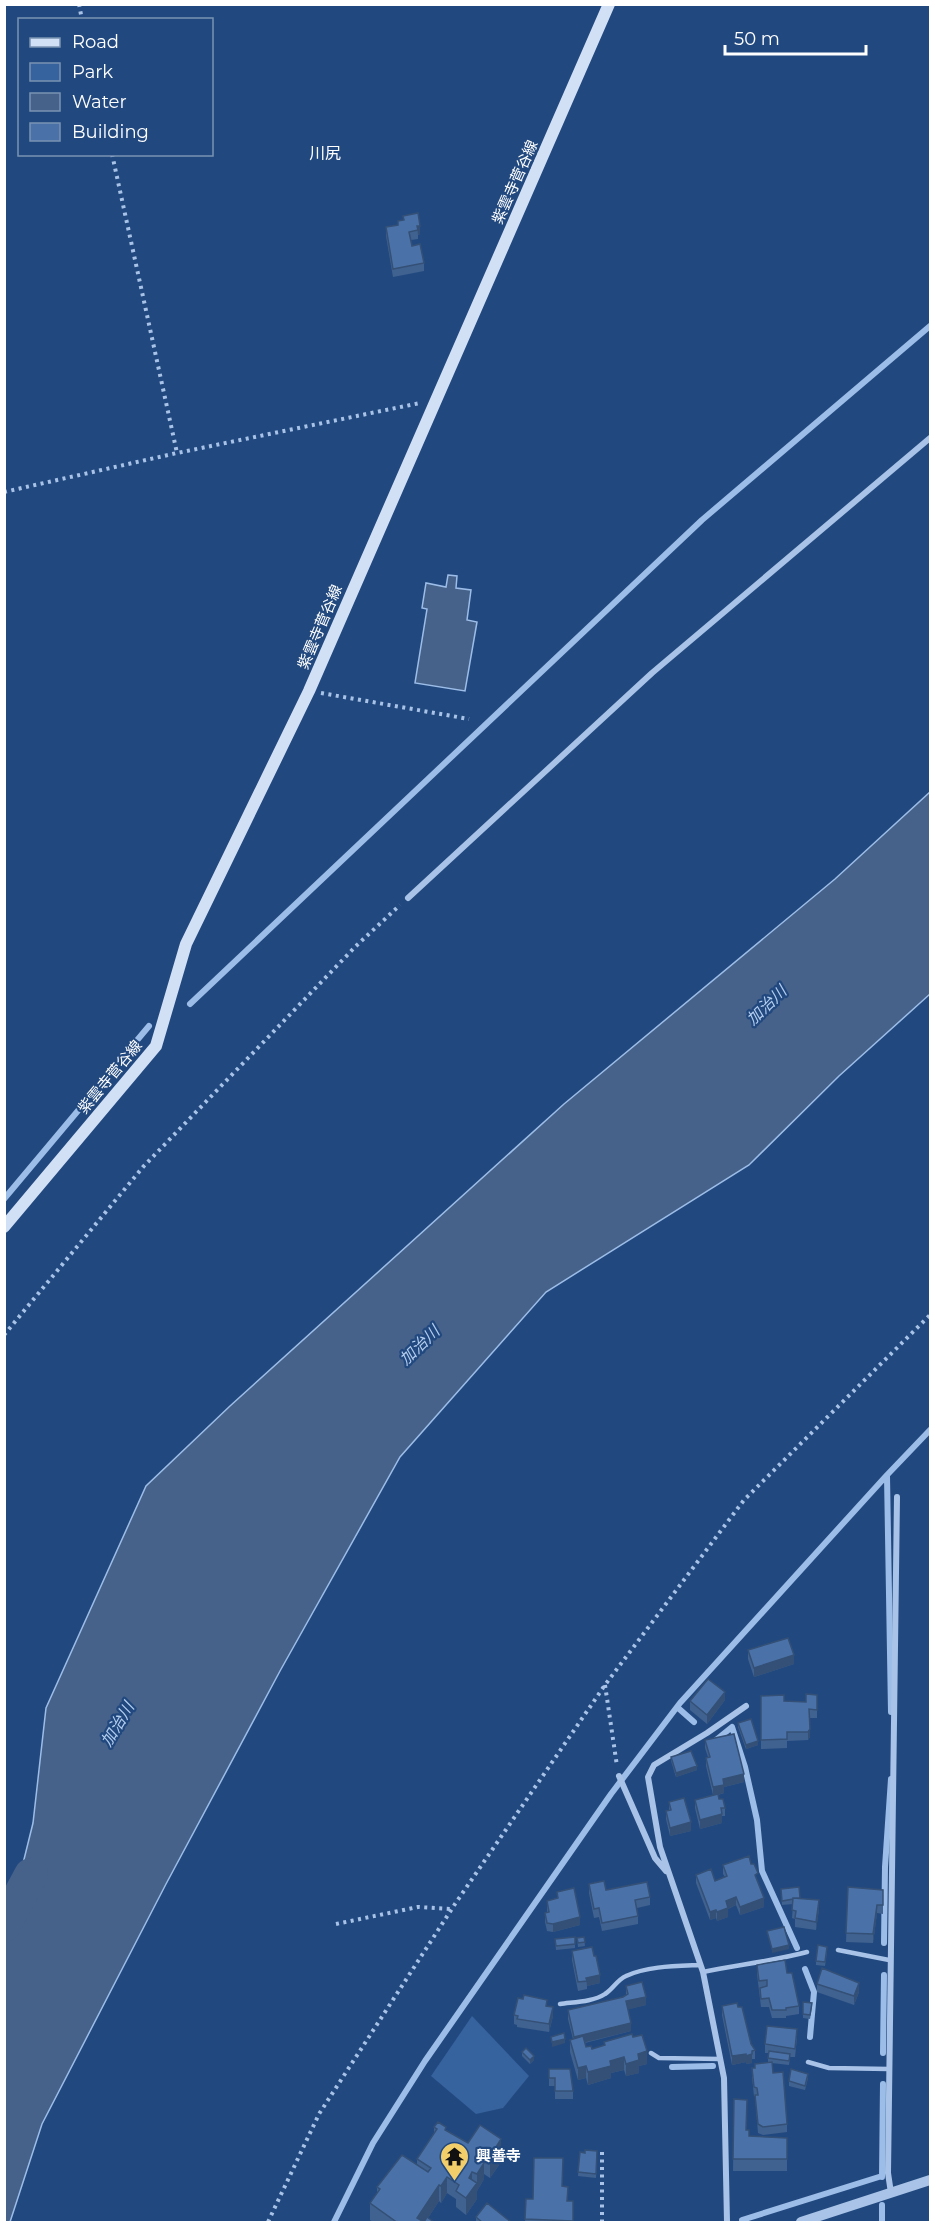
<svg xmlns="http://www.w3.org/2000/svg" width="935" height="2227" viewBox="0 0 935 2227" font-family="Montserrat,'Noto Sans JP',sans-serif">
<rect width="100%" height="100%" fill="#22497f"/>
<path fill="#36629d" d="M 472,2016 L 529,2076 L 503,2108 L 476,2114 L 431,2076 Z"/>
<path fill="#46628a" stroke="#9cbde8" stroke-width="1.5" d="M 448,575 L 457,576 L 456,588 L 471,590 L 467,620 L 477,622 L 465,691 L 415,683 L 427,609 L 422,608 L 426,583 L 446,587 Z
M 930,792 L 930,994 L 839,1076 L 749,1165 L 546,1292 L 400,1457 L 280,1671 L 166,1884 L 42,2124 L 10,2222 L 5,2222 L 5,1936 L 33,1823 L 46,1708 L 146,1486 L 230,1406 L 564,1104 L 835,879 Z"/>
<g fill="none" stroke-linecap="round" stroke-linejoin="round">
<path stroke="#9cbde8" stroke-width="6" d="M 190,1004 L 702,520 L 930,326
M 4,1199 L 149,1026
M 887,1476 L 891,1712
M 677,1707 L 694,1722
M 716,1740 L 732,1727 L 745,1767 L 757,1820 L 762,1871 L 797,1948
M 884,1943 L 885,1867 L 891,1779
M 805,1969 L 814,1992 L 810,2037
M 883,2053 L 884,1975
M 672,2067 L 713,2066
M 882,2177 L 883,2084
M 742,2220 L 882,2176
M 334,2222 L 373,2143 L 425,2061 L 611,1794 L 680,1703 L 887,1475 L 930,1430
M 882,2222 L 882,2205"/>
<path stroke="#46628a" stroke-width="34" d="M 4,1925 L 31,1875"/>
<path stroke="#a8c3e7" stroke-width="4" stroke-dasharray="3 4.5" stroke-linecap="butt" d="M 79,4 L 82,20
M 112,154 L 177,453
M 4,492 L 177,453 L 420,403
M 321,693 L 469,719
M 4,1335 L 143,1167 L 356,946 L 400,905
M 605,1685 L 617,1766
M 336,1924 L 418,1907 L 451,1909
M 602,2152 L 602,2222
M 268,2222 L 319,2114 L 455,1904 L 605,1685 L 744,1500 L 930,1315"/>
<path stroke="#a8c3e7" stroke-width="4.5" d="M 838,1950 L 889,1960
M 703,1972 C 737,1965 773,1961 807,1952
M 560,2004 C 574,2002 593,2002 605,1994 C 613,1989 617,1980 626,1976 C 647,1966 677,1966 700,1965
M 651,2053 L 659,2058 L 720,2059
M 808,2062 L 829,2068 L 889,2069"/>
<path stroke="#a8c3e7" stroke-width="6" d="M 408,898 L 652,673 L 930,438
M 619,1776 L 655,1858 L 666,1871
M 891,2193 L 888,2173 L 897,1497
M 727,2222 L 724,2078 L 703,1972 L 660,1847 L 648,1777 L 654,1765 L 707,1733 L 746,1706"/>
<path stroke="#a8c3e7" stroke-width="10" d="M 801,2222 L 930,2180"/>
<path stroke="#d2e0f6" stroke-width="12" d="M 4,1227 L 156,1046 L 186,944 L 309,691 L 609,4"/>
</g>
<path fill="#406290" d="M 418,213 L 420,234 L 418,235 L 418,239 L 411,240 L 412,246 L 424,263 L 424,271 L 393,277 L 386,236 L 386,227 L 398,225 L 398,221 L 403,220 L 403,216 Z
M 748,1650 L 794,1664 L 754,1677 L 748,1659 Z
M 806,1694 L 817,1695 L 817,1718 L 809,1718 L 810,1737 L 808,1740 L 787,1741 L 787,1748 L 761,1749 L 761,1696 L 784,1701 L 806,1702 Z
M 725,1700 L 707,1724 L 690,1710 L 690,1701 Z
M 738,1723 L 758,1745 L 746,1749 L 738,1727 Z
M 705,1740 L 744,1782 L 724,1787 L 724,1793 L 718,1795 L 719,1799 L 725,1808 L 725,1816 L 722,1816 L 722,1823 L 700,1829 L 695,1808 L 695,1800 L 713,1795 L 706,1766 L 706,1758 L 708,1757 L 705,1748 Z
M 671,1757 L 697,1770 L 676,1777 L 671,1761 Z
M 669,1802 L 691,1831 L 670,1836 L 666,1819 L 666,1811 L 669,1810 Z
M 751,1864 L 758,1882 L 764,1907 L 740,1915 L 736,1905 L 728,1909 L 728,1917 L 717,1921 L 716,1918 L 710,1920 L 696,1883 L 696,1875 L 715,1881 L 725,1877 L 723,1874 L 723,1865 Z
M 589,1884 L 606,1890 L 650,1897 L 650,1905 L 637,1908 L 638,1916 L 638,1924 L 602,1931 L 599,1917 L 594,1918 L 589,1893 Z
M 848,1887 L 883,1890 L 883,1914 L 877,1913 L 873,1943 L 846,1942 Z
M 557,1892 L 580,1925 L 553,1932 L 547,1931 L 545,1922 L 545,1913 L 547,1912 L 547,1901 L 557,1898 Z
M 781,1894 L 800,1899 L 819,1909 L 816,1930 L 795,1927 L 795,1919 L 792,1918 L 793,1904 L 782,1905 Z
M 584,1937 L 585,1946 L 578,1947 L 577,1938 Z
M 555,1939 L 575,1944 L 575,1948 L 556,1950 Z
M 572,1951 L 600,1983 L 587,1986 L 587,1989 L 578,1991 L 572,1960 Z
M 827,1951 L 825,1966 L 816,1965 L 816,1961 Z
M 757,1965 L 787,1973 L 799,2006 L 799,2014 L 786,2016 L 786,2018 L 772,2018 L 769,2007 L 761,2007 L 757,1974 Z
M 817,1984 L 859,1992 L 854,2005 L 817,1992 Z
M 626,1986 L 646,2005 L 628,2009 L 631,2031 L 585,2043 L 586,2047 L 592,2049 L 604,2046 L 604,2042 L 633,2037 L 647,2064 L 639,2066 L 639,2073 L 626,2076 L 624,2070 L 611,2073 L 611,2078 L 588,2085 L 586,2078 L 578,2080 L 570,2052 L 570,2040 L 573,2039 L 568,2019 L 568,2010 L 623,1997 L 626,1995 Z
M 547,2006 L 553,2016 L 549,2032 L 517,2027 L 517,2025 L 514,2024 L 514,2015 Z
M 722,2006 L 755,2050 L 755,2059 L 752,2059 L 752,2063 L 746,2064 L 746,2062 L 732,2065 L 722,2015 Z
M 812,2007 L 810,2019 L 803,2018 L 803,2014 Z
M 797,2038 L 795,2057 L 790,2057 L 789,2065 L 772,2063 L 773,2073 L 787,2124 L 787,2132 L 763,2135 L 758,2133 L 755,2096 L 754,2096 L 752,2077 L 752,2068 L 755,2068 L 755,2064 L 770,2062 L 768,2062 L 768,2053 L 765,2053 L 765,2044 Z
M 522,2052 L 534,2060 L 530,2064 L 522,2056 Z
M 549,2069 L 573,2091 L 573,2099 L 555,2099 L 555,2086 L 549,2086 Z
M 808,2078 L 805,2090 L 789,2086 L 789,2081 Z
M 734,2099 L 749,2136 L 787,2138 L 787,2171 L 733,2171 Z
M 434,2127 L 446,2130 L 468,2143 L 501,2155 L 499,2158 L 499,2165 L 490,2178 L 484,2174 L 484,2179 L 477,2191 L 477,2199 L 466,2215 L 456,2207 L 456,2199 L 447,2193 L 441,2203 L 439,2201 L 428,2218 L 435,2223 L 374,2223 L 370,2220 L 370,2203 L 377,2193 L 377,2187 L 417,2165 L 417,2159 L 434,2133 Z
M 597,2151 L 596,2178 L 578,2176 L 580,2152 Z
M 562,2186 L 567,2201 L 573,2201 L 573,2223 L 525,2223 L 526,2199 L 533,2199 Z
M 476,2217 L 512,2223 L 476,2223 Z"/>
<path fill="#345076" d="M 417,226 L 420,226 L 420,234 L 418,235 Z
M 794,1655 L 794,1664 L 754,1677 L 754,1668 Z
M 725,1692 L 725,1700 L 707,1724 L 707,1715 Z
M 810,1729 L 810,1737 L 808,1740 L 808,1732 Z
M 758,1741 L 758,1745 L 746,1749 L 746,1745 Z
M 697,1766 L 697,1770 L 676,1777 L 676,1773 Z
M 744,1774 L 744,1782 L 724,1787 L 724,1793 L 713,1796 L 713,1787 L 723,1779 Z
M 722,1814 L 722,1823 L 700,1829 L 700,1820 Z
M 691,1822 L 691,1831 L 670,1836 L 670,1828 Z
M 736,1897 L 736,1905 L 728,1909 L 728,1917 L 717,1921 L 717,1912 L 726,1901 Z
M 764,1898 L 764,1907 L 740,1915 L 740,1907 Z
M 819,1900 L 819,1909 L 816,1930 L 816,1922 Z
M 877,1905 L 877,1913 L 873,1943 L 873,1934 Z
M 716,1910 L 716,1918 L 710,1920 L 710,1912 Z
M 580,1917 L 580,1925 L 553,1932 L 553,1924 Z
M 789,1945 L 789,1949 L 772,1953 L 772,1949 Z
M 600,1975 L 600,1983 L 587,1986 L 586,1978 Z
M 859,1983 L 859,1992 L 854,2005 L 854,1996 Z
M 646,1997 L 646,2005 L 626,2010 L 626,2001 Z
M 553,2007 L 553,2016 L 549,2032 L 549,2024 Z
M 631,2023 L 631,2031 L 574,2045 L 574,2037 Z
M 565,2039 L 565,2043 L 552,2047 L 552,2042 Z
M 647,2051 L 647,2064 L 639,2066 L 639,2073 L 626,2076 L 626,2064 L 638,2054 Z
M 746,2054 L 746,2062 L 732,2065 L 732,2056 Z
M 752,2054 L 752,2063 L 746,2064 L 746,2056 Z
M 534,2056 L 534,2060 L 530,2064 L 530,2060 Z
M 624,2057 L 624,2070 L 611,2073 L 611,2078 L 588,2085 L 588,2072 L 610,2061 Z
M 586,2066 L 586,2078 L 578,2080 L 578,2068 Z
M 501,2139 L 501,2155 L 499,2158 L 499,2165 L 490,2178 L 490,2162 L 496,2147 Z
M 481,2156 L 481,2168 L 484,2163 L 484,2179 L 477,2191 L 477,2174 L 479,2159 Z
M 472,2172 L 472,2188 L 469,2178 Z
M 447,2177 L 447,2193 L 441,2203 L 441,2186 Z
M 477,2183 L 477,2199 L 466,2215 L 466,2198 Z
M 439,2185 L 439,2201 L 425,2223 L 417,2218 Z"/>
<path fill="#4b72a8" stroke="#345076" stroke-width="1.5" d="M 418,213 L 420,226 L 417,226 L 418,230 L 409,232 L 412,246 L 420,244 L 424,263 L 393,269 L 386,227 L 398,225 L 398,221 L 404,220 L 403,216 Z
M 788,1638 L 794,1655 L 754,1668 L 748,1650 Z
M 708,1679 L 725,1692 L 707,1715 L 690,1701 Z
M 806,1694 L 817,1695 L 817,1710 L 809,1709 L 810,1729 L 808,1732 L 787,1732 L 787,1739 L 761,1740 L 761,1696 L 784,1695 L 784,1701 L 806,1702 Z
M 751,1719 L 758,1741 L 746,1745 L 738,1723 Z
M 734,1734 L 744,1774 L 723,1779 L 724,1785 L 713,1787 L 706,1758 L 710,1757 L 705,1740 Z
M 691,1751 L 697,1766 L 676,1773 L 671,1757 Z
M 718,1794 L 719,1799 L 723,1799 L 725,1808 L 721,1808 L 722,1814 L 700,1820 L 695,1800 Z
M 684,1798 L 691,1822 L 670,1828 L 666,1811 L 671,1810 L 669,1802 Z
M 749,1856 L 751,1864 L 754,1864 L 758,1873 L 755,1875 L 764,1898 L 740,1907 L 736,1897 L 726,1901 L 728,1908 L 717,1912 L 716,1910 L 710,1912 L 696,1875 L 711,1869 L 715,1881 L 727,1876 L 723,1865 Z
M 604,1881 L 606,1890 L 647,1882 L 650,1897 L 635,1900 L 638,1916 L 602,1923 L 599,1908 L 594,1909 L 589,1884 Z
M 799,1887 L 800,1898 L 793,1898 L 793,1899 L 782,1901 L 781,1889 Z
M 848,1887 L 883,1890 L 883,1905 L 877,1905 L 873,1934 L 846,1933 Z
M 574,1888 L 580,1917 L 553,1924 L 547,1923 L 545,1913 L 549,1912 L 547,1901 L 558,1898 L 557,1892 Z
M 793,1898 L 819,1900 L 816,1922 L 795,1918 L 796,1911 L 792,1910 Z
M 784,1927 L 789,1945 L 772,1949 L 767,1931 Z
M 575,1937 L 575,1944 L 556,1946 L 555,1939 Z
M 584,1937 L 585,1942 L 578,1943 L 577,1938 Z
M 818,1945 L 827,1947 L 825,1962 L 816,1961 Z
M 592,1947 L 594,1956 L 596,1956 L 600,1975 L 586,1978 L 587,1981 L 578,1982 L 572,1951 Z
M 785,1960 L 787,1973 L 792,1973 L 799,2006 L 786,2008 L 786,2010 L 772,2010 L 769,1998 L 761,1999 L 760,1988 L 767,1986 L 767,1980 L 759,1981 L 757,1965 Z
M 822,1968 L 859,1983 L 854,1996 L 817,1984 Z
M 642,1982 L 646,1997 L 626,2001 L 631,2023 L 574,2037 L 568,2010 L 623,1997 L 628,1994 L 626,1986 Z
M 524,1995 L 547,2000 L 546,2006 L 553,2007 L 549,2024 L 517,2019 L 518,2016 L 514,2015 L 518,1998 L 523,1999 Z
M 803,2002 L 812,2003 L 810,2015 L 803,2014 Z
M 737,2003 L 738,2007 L 742,2007 L 751,2044 L 755,2050 L 752,2051 L 752,2054 L 746,2056 L 746,2054 L 732,2056 L 722,2006 Z
M 767,2026 L 797,2029 L 795,2049 L 765,2044 Z
M 564,2033 L 565,2039 L 552,2042 L 551,2037 Z
M 632,2034 L 633,2037 L 642,2035 L 647,2051 L 638,2054 L 639,2060 L 626,2064 L 624,2057 L 610,2061 L 611,2066 L 588,2072 L 586,2066 L 578,2068 L 570,2040 L 583,2036 L 586,2047 L 591,2046 L 592,2049 L 605,2045 L 604,2042 Z
M 526,2048 L 534,2056 L 530,2060 L 522,2052 Z
M 769,2051 L 790,2054 L 789,2061 L 768,2058 Z
M 772,2062 L 773,2073 L 783,2072 L 787,2124 L 763,2127 L 758,2124 L 755,2095 L 758,2095 L 757,2088 L 754,2087 L 752,2068 L 755,2068 L 755,2064 Z
M 549,2069 L 570,2069 L 573,2091 L 555,2091 L 555,2078 L 549,2078 Z
M 791,2069 L 808,2074 L 805,2086 L 789,2081 Z
M 734,2099 L 747,2100 L 746,2130 L 749,2130 L 749,2136 L 787,2138 L 787,2159 L 733,2159 Z
M 438,2122 L 446,2127 L 445,2130 L 468,2143 L 480,2125 L 501,2139 L 496,2147 L 499,2149 L 490,2162 L 481,2156 L 479,2159 L 484,2163 L 477,2174 L 472,2172 L 469,2178 L 477,2183 L 466,2198 L 456,2191 L 459,2185 L 447,2177 L 441,2186 L 439,2185 L 417,2218 L 424,2222 L 427,2217 L 435,2223 L 398,2223 L 370,2203 L 380,2189 L 377,2187 L 402,2155 L 428,2172 L 431,2168 L 417,2159 L 437,2129 L 434,2127 Z
M 585,2150 L 597,2151 L 596,2174 L 578,2172 L 580,2152 L 585,2153 Z
M 534,2158 L 563,2158 L 562,2186 L 568,2187 L 567,2201 L 573,2201 L 573,2221 L 525,2219 L 526,2199 L 533,2199 Z
M 487,2203 L 512,2223 L 483,2223 L 476,2217 Z"/>
<defs>
<symbol id="temple-pin" viewBox="-11 -11 22 30"><path d="M0 17L-7.5 6A9.5 9.5 0 1 1 7.5 6Z" fill="#f2ce6a" stroke="#22497f"/><path d="M0-6L5-2H3V0L6.5 2.5H4V6H1.5V3h-3V6H-4V2.5H-6.5L-3 0V-2H-5Z" fill="#111"/></symbol>
</defs>
<g fill-rule="evenodd">
<use href="#temple-pin" x="438" y="2140" width="33" height="45"/>
</g>
<g text-anchor="middle" stroke-width="4.5" stroke-linejoin="round" paint-order="stroke">
<g font-size="15" fill="#fff" stroke="#22497f">
<text transform="translate(515 182) rotate(-66)" y="5">紫雲寺菅谷線</text>
<text transform="translate(320 627) rotate(-67)" y="5">紫雲寺菅谷線</text>
<text transform="translate(110 1077) rotate(-50)" y="5">紫雲寺菅谷線</text>
</g>
<g font-size="15" font-weight="bold" fill="#fff" stroke="#22497f" text-anchor="start">
<text x="476" y="2161">興善寺</text>
</g>
<g font-size="16" fill="#fff" stroke="#22497f">
<text x="325" y="159">川尻</text>
</g>
<g font-size="16" font-style="italic" fill="#b3cdee" stroke="#22497f">
<text transform="translate(766 1005) rotate(-44)" y="6">加治川</text>
<text transform="translate(419 1345) rotate(-44)" y="6">加治川</text>
<text transform="translate(117 1724) rotate(-59)" y="6">加治川</text>
</g>
</g>
<rect width="935" height="2227" fill="none" stroke="#ffffff" stroke-width="12"/>
<rect x="18" y="18" width="195" height="138" fill="#22497f" stroke="#7a92b2" stroke-width="1.5"/>
<rect x="30" y="38" width="30" height="9" fill="#d2e0f6" stroke="#7a92b2" stroke-width="1.5"/>
<text x="72" y="48" font-size="18" fill="#ffffff">Road</text>
<rect x="30" y="63" width="30" height="18" fill="#36629d" stroke="#7a92b2" stroke-width="1.5"/>
<text x="72" y="78" font-size="18" fill="#ffffff">Park</text>
<rect x="30" y="93" width="30" height="18" fill="#46628a" stroke="#7a92b2" stroke-width="1.5"/>
<text x="72" y="108" font-size="18" fill="#ffffff">Water</text>
<rect x="30" y="123" width="30" height="18" fill="#4b72a8" stroke="#7a92b2" stroke-width="1.5"/>
<text x="72" y="138" font-size="18" fill="#ffffff">Building</text>
<path d="M725 45v9h141v-9" fill="none" stroke="#ffffff" stroke-width="3"/>
<text x="734" y="45" font-size="18" fill="#ffffff" stroke="#22497f" stroke-width="4.5" paint-order="stroke">50 m</text>
</svg>
